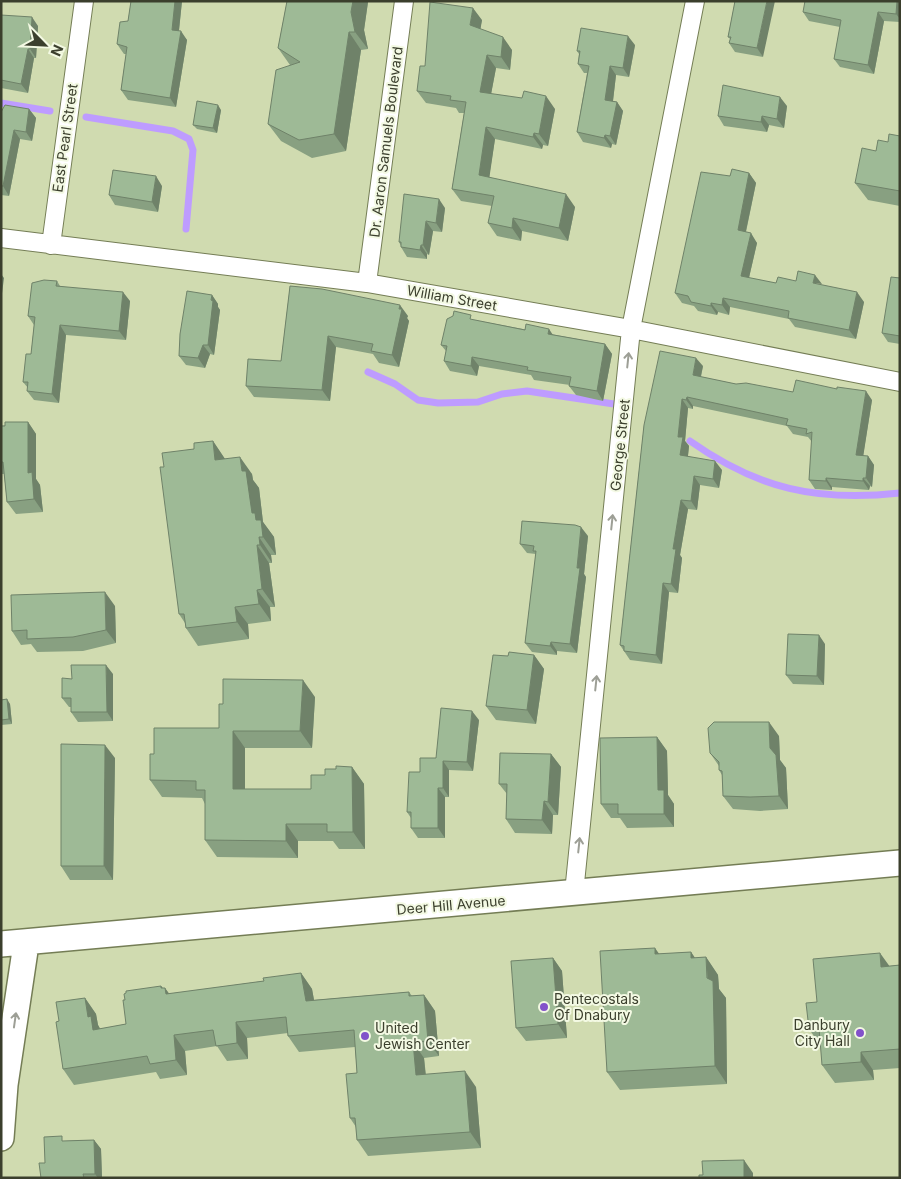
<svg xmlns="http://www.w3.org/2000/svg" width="901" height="1179" viewBox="0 0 901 1179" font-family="Inter,sans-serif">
<rect width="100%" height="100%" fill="#d0dbb0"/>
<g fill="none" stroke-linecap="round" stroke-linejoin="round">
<path stroke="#be9cff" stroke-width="7" d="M 1,103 L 50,111
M 86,117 L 173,131 L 189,139 L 193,150 L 186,229
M 368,372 L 395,384 L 418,400 L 438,403 L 478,402 L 502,394 L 527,391 L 614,404
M 690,441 C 758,489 817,502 900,493"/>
<defs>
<path id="street" d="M 1,238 L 367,283 L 631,329 L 900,382
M 51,245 L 84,1
M 367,283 L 404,1
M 574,893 L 631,329 L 695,1"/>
<path id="secondary" d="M 1,944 L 900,863
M 5,1085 L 26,944
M 1,1138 L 5,1085 L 3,1070"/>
</defs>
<use href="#street" stroke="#747d55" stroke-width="20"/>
<use href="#secondary" stroke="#747d55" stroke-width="28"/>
<use href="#street" stroke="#fff" stroke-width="18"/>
<use href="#secondary" stroke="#fff" stroke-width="25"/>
</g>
<path fill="#88a081" d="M 131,1 L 182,1 L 179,31 L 187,40 L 176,107 L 128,100 L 121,90 L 126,54 L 124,54 L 117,44 L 128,21 Z
M 287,1 L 372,1 L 368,2 L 364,30 L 368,49 L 361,50 L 346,151 L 312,158 L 281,141 L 268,124 L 290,65 L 278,48 Z
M 735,1 L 763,57 L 735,52 L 729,43 L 730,39 L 728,37 Z
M 900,1 L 900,22 L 884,21 L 874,74 L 840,67 L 834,59 L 840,27 L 809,21 L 803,12 Z
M 1,15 L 38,26 L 36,58 L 34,58 L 28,93 L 1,88 Z
M 482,20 L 480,29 L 512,50 L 510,70 L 496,68 L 491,94 L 555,109 L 548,146 L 543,145 L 542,149 L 495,139 L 489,177 L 575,207 L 568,241 L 522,231 L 521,241 L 497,236 L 488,223 L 492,206 L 461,201 L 452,189 L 464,113 L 459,113 L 456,108 L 426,103 L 417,91 L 425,66 Z
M 635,45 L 629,77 L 616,75 L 613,101 L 617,102 L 623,111 L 616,145 L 612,144 L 611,148 L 583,142 L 577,132 L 587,73 L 584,73 L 578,64 L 579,54 L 577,51 Z
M 787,106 L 784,128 L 769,125 L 767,132 L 724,126 L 718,116 Z
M 29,109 L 36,118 L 32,141 L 20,139 L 9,196 L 1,195 L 1,112 Z
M 221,110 L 217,133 L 197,129 L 193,125 Z
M 900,136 L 900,206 L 868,200 L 855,183 L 876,151 L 888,142 Z
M 749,173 L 756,183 L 746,232 L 757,243 L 749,278 L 776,283 L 796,281 L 822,285 L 864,302 L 856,339 L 795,327 L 789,319 L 730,307 L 729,315 L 718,312 L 717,315 L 698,311 L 694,306 L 682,303 L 675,293 L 730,176 Z
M 162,186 L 158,212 L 115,205 L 109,195 Z
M 445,208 L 442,232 L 433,231 L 429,255 L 427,254 L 427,259 L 407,257 L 401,247 L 401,246 L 399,242 Z
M 900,278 L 900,344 L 888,342 L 882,333 Z
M 57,281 L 60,286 L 130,301 L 126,340 L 66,335 L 59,403 L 34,400 L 27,391 L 28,388 L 23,382 L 31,354 L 34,325 L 28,316 Z
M 290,286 L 408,316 L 407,318 L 409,321 L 399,367 L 379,363 L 373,354 L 336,347 L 330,401 L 254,397 L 246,386 L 281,361 Z
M 212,295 L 218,304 L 218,307 L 220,310 L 214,355 L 210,354 L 205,368 L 186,365 L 179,356 Z
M 474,320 L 605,344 L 612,354 L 603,401 L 576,395 L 569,386 L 570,385 L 534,380 L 531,375 L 479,366 L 477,376 L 450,371 L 444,361 L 446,351 L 441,345 Z
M 703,366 L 701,377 L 736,384 L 793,392 L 872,400 L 863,456 L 868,456 L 874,465 L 872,487 L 870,486 L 869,490 L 832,487 L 832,490 L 815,489 L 809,480 L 812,442 L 808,437 L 793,434 L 787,426 L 693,406 L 693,409 L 688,408 L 685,441 L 689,446 L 688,456 L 722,470 L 719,488 L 700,485 L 697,510 L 688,509 L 680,555 L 682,558 L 678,593 L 669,592 L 662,664 L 630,660 L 620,645 L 644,425 Z
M 28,422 L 36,434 L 36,479 L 40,485 L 43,512 L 16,514 L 7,502 L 4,474 L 1,474 L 1,426 Z
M 213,441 L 225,459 L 252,474 L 253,480 L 259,488 L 263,522 L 274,537 L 276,555 L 271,555 L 272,563 L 269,563 L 275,607 L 270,607 L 271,621 L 248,624 L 249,639 L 198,646 L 186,628 L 185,623 L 179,614 L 164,467 L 194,449 Z
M 588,536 L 584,574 L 586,577 L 577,653 L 557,651 L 557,655 L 532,652 L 525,643 L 536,554 L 527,553 L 520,544 Z
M 115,606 L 116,643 L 83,651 L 37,652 L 31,644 L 21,645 L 12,631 Z
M 825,644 L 824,685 L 793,684 L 786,675 Z
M 534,655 L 544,669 L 536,724 L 496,720 L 486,706 L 508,656 Z
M 113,674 L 113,721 L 78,722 L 71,712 L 71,707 L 69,707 L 62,698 L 72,679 Z
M 315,697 L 312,748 L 245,748 L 245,789 L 311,789 L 325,775 L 336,769 L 352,767 L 364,784 L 365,849 L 339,849 L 333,841 L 298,841 L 298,858 L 217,857 L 205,840 L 205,804 L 202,798 L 162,797 L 150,780 L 154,754 L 219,728 Z
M 1,700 L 10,704 L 12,724 L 1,725 Z
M 479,720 L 473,771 L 449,770 L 449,797 L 445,797 L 445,838 L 418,838 L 411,828 L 411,818 L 407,812 L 420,772 Z
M 779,736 L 780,760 L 786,768 L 788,809 L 760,811 L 733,809 L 723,796 L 722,775 L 719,770 L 719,766 L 710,753 Z
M 657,737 L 667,751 L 668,795 L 674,804 L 674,827 L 627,828 L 620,818 L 611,818 L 601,804 Z
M 551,754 L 561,767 L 558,815 L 553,815 L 552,834 L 515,833 L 506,819 L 507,794 L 499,784 Z
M 115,758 L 113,880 L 70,880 L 61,866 Z
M 691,952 L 695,958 L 706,957 L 718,975 L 719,989 L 726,998 L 727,1084 L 620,1090 L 607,1072 L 660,954 Z
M 553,958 L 562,971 L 567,1038 L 526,1041 L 516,1028 Z
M 900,965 L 900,1068 L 873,1070 L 874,1080 L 835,1083 L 822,1065 L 821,1046 L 809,1029 L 817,1002 L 889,966 Z
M 301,973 L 312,989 L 314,1000 L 409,992 L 412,996 L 424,995 L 435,1011 L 439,1056 L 424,1058 L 426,1075 L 476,1087 L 481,1148 L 368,1156 L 357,1140 L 356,1127 L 350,1118 L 357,1073 L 355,1047 L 299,1052 L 288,1036 L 288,1033 L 247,1038 L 248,1059 L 227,1061 L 217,1046 L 185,1051 L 187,1075 L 160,1079 L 156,1072 L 74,1085 L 63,1069 L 59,1021 L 85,998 L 96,1014 L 98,1025 L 100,1029 L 126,1024 L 125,1000 L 161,986 L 163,988 L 165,988 L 169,994 L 264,981 Z
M 94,1140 L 101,1149 L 102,1178 L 41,1178 L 45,1163 L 65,1141 Z"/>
<path fill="#6f8269" d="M 175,1 L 182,1 L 178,39 L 172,30 Z
M 353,1 L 367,1 L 368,2 L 364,30 L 368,49 L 355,32 L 351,12 Z
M 767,1 L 775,1 L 763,57 L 757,48 Z
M 897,1 L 900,1 L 900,19 L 896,14 Z
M 473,8 L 482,20 L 479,38 L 470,25 Z
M 878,12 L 884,21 L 874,74 L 868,65 Z
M 32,17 L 38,26 L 36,58 L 30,49 Z
M 181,31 L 187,40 L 176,107 L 170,98 Z
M 349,32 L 361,50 L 346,151 L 334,134 Z
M 628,36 L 635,45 L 629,77 L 623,68 Z
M 503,37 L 512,50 L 510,70 L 501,57 Z
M 28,49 L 34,58 L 28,93 L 21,84 Z
M 487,55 L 496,68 L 489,105 L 480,92 Z
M 610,66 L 616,75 L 612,109 L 605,100 Z
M 546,96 L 555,109 L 548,146 L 539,134 Z
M 780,97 L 787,106 L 784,128 L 777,119 Z
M 617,102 L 623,111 L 616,145 L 610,136 Z
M 218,105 L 221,110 L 217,133 L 213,128 Z
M 29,109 L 36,118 L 32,141 L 26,132 Z
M 762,116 L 769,125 L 767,132 L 761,122 Z
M 486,127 L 495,139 L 488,187 L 479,175 Z
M 14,130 L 20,139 L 9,196 L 3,186 Z
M 534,133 L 543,145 L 542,149 L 533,137 Z
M 605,135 L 612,144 L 611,148 L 604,138 Z
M 749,173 L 756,183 L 744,240 L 738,230 Z
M 156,176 L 162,186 L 158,212 L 152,202 Z
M 566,194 L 575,207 L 568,241 L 559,228 Z
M 439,199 L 445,208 L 442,232 L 436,223 Z
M 513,218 L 522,231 L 521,241 L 512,228 Z
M 426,221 L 433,231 L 429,255 L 423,245 Z
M 751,233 L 757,243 L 747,286 L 741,276 Z
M 421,245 L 427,254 L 427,259 L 420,250 Z
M 1,274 L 4,278 L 1,301 Z
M 815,275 L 822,284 L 813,283 Z
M 123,292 L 130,301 L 126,340 L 119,331 Z
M 857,292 L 864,302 L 856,339 L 849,330 Z
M 212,295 L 218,304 L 218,307 L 220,310 L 214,355 L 208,345 Z
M 723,298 L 730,307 L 729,315 L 722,305 Z
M 711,303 L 718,312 L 717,315 L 711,306 Z
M 400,305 L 408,316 L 407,318 L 409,321 L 399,367 L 392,355 Z
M 60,325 L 66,335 L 59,403 L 52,394 Z
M 549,329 L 555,338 L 548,334 Z
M 328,336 L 336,347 L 330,401 L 322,390 Z
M 605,344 L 612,354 L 603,401 L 597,391 Z
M 203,345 L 210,354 L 205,368 L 198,358 Z
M 472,357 L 479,366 L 477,376 L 471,366 Z
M 696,358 L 703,366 L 699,384 L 693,375 Z
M 866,391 L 872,400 L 862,464 L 856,455 Z
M 687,397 L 693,406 L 693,409 L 686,400 Z
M 682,399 L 688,408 L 685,441 L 689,446 L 687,464 L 680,455 L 678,437 Z
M 28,422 L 36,434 L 36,479 L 40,485 L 43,512 L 34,499 L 28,473 Z
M 213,441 L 225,459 L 215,460 Z
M 868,456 L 874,465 L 872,487 L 866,478 Z
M 240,457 L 252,474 L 253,480 L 259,488 L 263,522 L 274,537 L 276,555 L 263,537 L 252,513 L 242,471 Z
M 715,461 L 722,470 L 719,488 L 713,479 Z
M 694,476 L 700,485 L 697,510 L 691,501 Z
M 826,478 L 832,487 L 832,490 L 826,481 Z
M 863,478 L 870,486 L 869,490 L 863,481 Z
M 681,500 L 688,509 L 680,555 L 682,558 L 678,593 L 671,584 L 673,549 Z
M 581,527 L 588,536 L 584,574 L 586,577 L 577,653 L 570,644 Z
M 259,537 L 271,555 L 272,563 L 260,545 Z
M 257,545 L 269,563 L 275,607 L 262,589 Z
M 663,583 L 669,592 L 662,664 L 656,655 Z
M 257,590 L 270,607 L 271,621 L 259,604 Z
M 105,592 L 115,606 L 116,643 L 106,630 Z
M 235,607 L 248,624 L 249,639 L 237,622 Z
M 819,635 L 825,644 L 824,685 L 817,676 Z
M 551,642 L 557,651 L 557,655 L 550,646 Z
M 534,655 L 544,669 L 536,724 L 527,710 Z
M 106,665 L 113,674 L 113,721 L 107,712 Z
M 303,680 L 315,697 L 312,748 L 300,731 Z
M 7,699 L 10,704 L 12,724 L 9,719 Z
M 472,711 L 479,720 L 473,771 L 467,762 Z
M 769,722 L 779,736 L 780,760 L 786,768 L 788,809 L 779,796 L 770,748 Z
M 233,731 L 245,748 L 245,806 L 233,789 Z
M 657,737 L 667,751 L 668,795 L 674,804 L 674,827 L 664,814 L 658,790 Z
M 105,745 L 115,758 L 113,880 L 104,866 Z
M 551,754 L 561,767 L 558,815 L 548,802 Z
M 443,761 L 449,770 L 449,797 L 443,788 Z
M 352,767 L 364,784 L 365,849 L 353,832 Z
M 438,788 L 445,797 L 445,838 L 438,828 Z
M 544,801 L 553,815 L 552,834 L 542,820 Z
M 286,824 L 298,841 L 298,858 L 286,841 Z
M 655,948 L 667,965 L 655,954 Z
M 691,952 L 703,970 L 691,958 Z
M 880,953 L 893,971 L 881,967 Z
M 706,957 L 718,975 L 719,989 L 726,998 L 727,1084 L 715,1066 Z
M 553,958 L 562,971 L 567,1038 L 558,1024 Z
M 301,973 L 312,989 L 317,1017 L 306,1001 Z
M 161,986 L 165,992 L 165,988 L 176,1003 L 177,1010 L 161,988 Z
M 424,995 L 435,1011 L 439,1056 L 428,1041 Z
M 85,998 L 96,1014 L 98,1025 L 102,1032 L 93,1030 L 88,1017 Z
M 236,1022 L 247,1038 L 248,1059 L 237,1043 Z
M 174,1035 L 185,1051 L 187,1075 L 176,1060 Z
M 413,1042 L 424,1058 L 427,1091 L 416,1075 Z
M 861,1052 L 873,1070 L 874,1080 L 861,1062 Z
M 465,1071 L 476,1087 L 481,1148 L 470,1132 Z
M 94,1140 L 101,1149 L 102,1178 L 98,1178 L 95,1174 Z
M 744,1160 L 753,1173 L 753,1178 L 744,1178 Z"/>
<path fill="#9eba96" stroke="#6f8269" d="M 131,1 L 175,1 L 172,30 L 181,31 L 170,98 L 121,90 L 127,47 L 117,44 L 120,22 L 128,21 Z
M 287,1 L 353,1 L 351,12 L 355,32 L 349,32 L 334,134 L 299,140 L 268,124 L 276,70 L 300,62 L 278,48 Z
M 735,1 L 767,1 L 757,48 L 729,43 L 731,37 L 728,37 Z
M 805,1 L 897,1 L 896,14 L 878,12 L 868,65 L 834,59 L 841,20 L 803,12 Z
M 430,2 L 473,8 L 470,25 L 503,37 L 501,57 L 487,55 L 480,92 L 522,98 L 524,91 L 546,96 L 539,134 L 534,133 L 533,137 L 486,127 L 479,175 L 566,194 L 559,228 L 513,218 L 512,228 L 488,223 L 494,196 L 452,189 L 466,102 L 450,100 L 451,96 L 417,91 L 420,66 L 425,66 Z
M 1,15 L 32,17 L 30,49 L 28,49 L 21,84 L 1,80 Z
M 581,28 L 628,36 L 623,68 L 610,66 L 605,100 L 617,102 L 610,136 L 605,135 L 604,138 L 577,132 L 589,66 L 578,64 L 580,51 L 577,51 Z
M 723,85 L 780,97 L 777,119 L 762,116 L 761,122 L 718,116 Z
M 197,101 L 218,105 L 213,128 L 193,125 Z
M 5,105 L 29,109 L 26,132 L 14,130 L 3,186 L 1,186 L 1,112 Z
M 889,134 L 900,136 L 900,191 L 855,183 L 862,148 L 876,151 L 878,140 L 888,142 Z
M 732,169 L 749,173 L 738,230 L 751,233 L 741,276 L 776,283 L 778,277 L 796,281 L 798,271 L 815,275 L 813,283 L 857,292 L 849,330 L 788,318 L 789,311 L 723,298 L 722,305 L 711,303 L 711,306 L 691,302 L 688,296 L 675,293 L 701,172 L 730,176 Z
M 113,170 L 156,176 L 152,202 L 109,195 Z
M 404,194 L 439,199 L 436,223 L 426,221 L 423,245 L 421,245 L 420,250 L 401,247 L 401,242 L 399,242 Z
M 891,277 L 900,278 L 900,336 L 882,333 Z
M 44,280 L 57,281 L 56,286 L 123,292 L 119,331 L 60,325 L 52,394 L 27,391 L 28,382 L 23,382 L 26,354 L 31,354 L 35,317 L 28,316 L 32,283 Z
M 290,286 L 322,289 L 400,305 L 399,309 L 402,309 L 392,355 L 371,351 L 373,344 L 328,336 L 322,390 L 246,386 L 248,359 L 281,361 Z
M 187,291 L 212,295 L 211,300 L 213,301 L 208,345 L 203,345 L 198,358 L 179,356 L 180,334 Z
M 454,311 L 471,315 L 470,319 L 525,330 L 526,324 L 549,329 L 548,334 L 605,344 L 597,391 L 569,386 L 571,377 L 527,370 L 528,367 L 472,357 L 471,366 L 444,361 L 447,346 L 441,345 L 447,319 L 453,316 Z
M 660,351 L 696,358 L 693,375 L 736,384 L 746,383 L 793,392 L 796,380 L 837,389 L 837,387 L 866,391 L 856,455 L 868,456 L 866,478 L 863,478 L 863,481 L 826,478 L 826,481 L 809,480 L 812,432 L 806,434 L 807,429 L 786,425 L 788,419 L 687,397 L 686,400 L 682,399 L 678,437 L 683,437 L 680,455 L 715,461 L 713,479 L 694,476 L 691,501 L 681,500 L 673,549 L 676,549 L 671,584 L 663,583 L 656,655 L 624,651 L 624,646 L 620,645 L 644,425 Z
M 5,422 L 28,422 L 28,473 L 32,472 L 34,499 L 7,502 L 3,462 L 1,462 L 1,426 L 5,426 Z
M 213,441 L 215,460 L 240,457 L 242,471 L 246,471 L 252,513 L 255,513 L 256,520 L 261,520 L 263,537 L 259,537 L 260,545 L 257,545 L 262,589 L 257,590 L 259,604 L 235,607 L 237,622 L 186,628 L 184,614 L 179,614 L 160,467 L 164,467 L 162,453 L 194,449 L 194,443 Z
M 522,521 L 575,525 L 581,527 L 577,568 L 580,568 L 570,644 L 551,642 L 550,646 L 525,643 L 536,551 L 533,551 L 534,546 L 520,544 Z
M 105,592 L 106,630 L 73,637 L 27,639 L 27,630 L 12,631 L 11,595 Z
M 788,634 L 819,635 L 817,676 L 786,675 Z
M 509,652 L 534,655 L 527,710 L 486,706 L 493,655 L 508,656 Z
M 71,665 L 106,665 L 107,712 L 71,712 L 71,698 L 62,698 L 62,678 L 72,679 Z
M 223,679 L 303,680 L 300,731 L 233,731 L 233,789 L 311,789 L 311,775 L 325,775 L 325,769 L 336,769 L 336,766 L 352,767 L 353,832 L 327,832 L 327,824 L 286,824 L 286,841 L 205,840 L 205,790 L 196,790 L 196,781 L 150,780 L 150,754 L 154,754 L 154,728 L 219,728 L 219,704 L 223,704 Z
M 7,699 L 9,719 L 1,720 L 1,700 Z
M 441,708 L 472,711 L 467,762 L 443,761 L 443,788 L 438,788 L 438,828 L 411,828 L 411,812 L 407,812 L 409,772 L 420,772 L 420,758 L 436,758 Z
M 714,722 L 769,722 L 770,748 L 776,755 L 779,796 L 750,797 L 723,796 L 722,771 L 719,770 L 719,762 L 710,753 L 708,728 Z
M 657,737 L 658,790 L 664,790 L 664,814 L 618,814 L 618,804 L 601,804 L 600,738 Z
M 61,744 L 105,745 L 104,866 L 61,866 Z
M 500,753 L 551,754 L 548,802 L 544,801 L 542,820 L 506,819 L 507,784 L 499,784 Z
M 655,948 L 655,954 L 691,952 L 691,958 L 706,957 L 707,978 L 713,981 L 715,1066 L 607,1072 L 600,951 Z
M 880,953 L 881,967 L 900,965 L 900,1049 L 861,1052 L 861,1062 L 822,1065 L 819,1028 L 809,1029 L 806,1003 L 817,1002 L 813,959 Z
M 553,958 L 558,1024 L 516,1028 L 511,961 Z
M 301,973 L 306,1001 L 409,992 L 409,996 L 424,995 L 428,1041 L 413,1042 L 416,1075 L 465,1071 L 470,1132 L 357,1140 L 355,1118 L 350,1118 L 346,1074 L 357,1073 L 354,1030 L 288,1036 L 286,1017 L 236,1022 L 237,1043 L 216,1046 L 213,1030 L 174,1035 L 176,1060 L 150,1064 L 147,1056 L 63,1069 L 56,1022 L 59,1021 L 56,1002 L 85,998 L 88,1017 L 91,1016 L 93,1030 L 126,1024 L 123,1000 L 125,1000 L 124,994 L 126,993 L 126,991 L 161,986 L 161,988 L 165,988 L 166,994 L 264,981 L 263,978 Z
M 62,1136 L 62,1141 L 94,1140 L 95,1174 L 83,1174 L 84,1178 L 41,1178 L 39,1163 L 45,1163 L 44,1137 Z
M 744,1160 L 744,1178 L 699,1178 L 699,1175 L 703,1175 L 702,1161 Z"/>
<defs><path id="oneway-shaft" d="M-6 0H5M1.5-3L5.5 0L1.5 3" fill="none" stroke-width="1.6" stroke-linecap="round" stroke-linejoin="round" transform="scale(1.25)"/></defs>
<g stroke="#9d9f96">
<use href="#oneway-shaft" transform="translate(628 360) rotate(-84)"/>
<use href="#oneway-shaft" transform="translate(612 522) rotate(-84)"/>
<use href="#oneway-shaft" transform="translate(596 683) rotate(-84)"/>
<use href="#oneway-shaft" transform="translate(579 845) rotate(-84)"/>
<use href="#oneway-shaft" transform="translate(15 1020) rotate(-82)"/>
</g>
<g fill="#8251ca" stroke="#f3f9e3" stroke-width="2">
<circle cx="544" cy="1007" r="5"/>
<circle cx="860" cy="1033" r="5"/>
<circle cx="365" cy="1036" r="5"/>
</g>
<g text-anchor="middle" stroke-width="4" stroke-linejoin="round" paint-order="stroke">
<g font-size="14" fill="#3b3f2d" stroke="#f3f9e3">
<text transform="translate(65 138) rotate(-82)" y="5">East Pearl Street</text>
<text transform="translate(386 142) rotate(-83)" y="5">Dr. Aaron Samuels Boulevard</text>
<text transform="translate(452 298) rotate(10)" y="5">William Street</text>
<text transform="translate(620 445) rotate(-84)" y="5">George Street</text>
<text transform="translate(451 905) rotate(-5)" y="5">Deer Hill Avenue</text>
</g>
<g font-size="14" fill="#3b3f2d" stroke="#f3f9e3" text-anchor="start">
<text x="554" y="1004">Pentecostals<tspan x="554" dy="16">Of Dnabury</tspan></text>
<text x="850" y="1030" text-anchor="end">Danbury<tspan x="850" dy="16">City Hall</tspan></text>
<text x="375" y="1033">United<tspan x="375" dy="16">Jewish Center</tspan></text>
</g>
</g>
<rect width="901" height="1179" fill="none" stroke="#3b3f2d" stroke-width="5"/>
<g transform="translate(45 45) rotate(114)" stroke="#f3f9e3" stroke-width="4" paint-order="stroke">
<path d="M0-4L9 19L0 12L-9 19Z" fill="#3b3f2d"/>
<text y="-8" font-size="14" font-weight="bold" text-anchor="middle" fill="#3b3f2d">N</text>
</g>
</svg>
